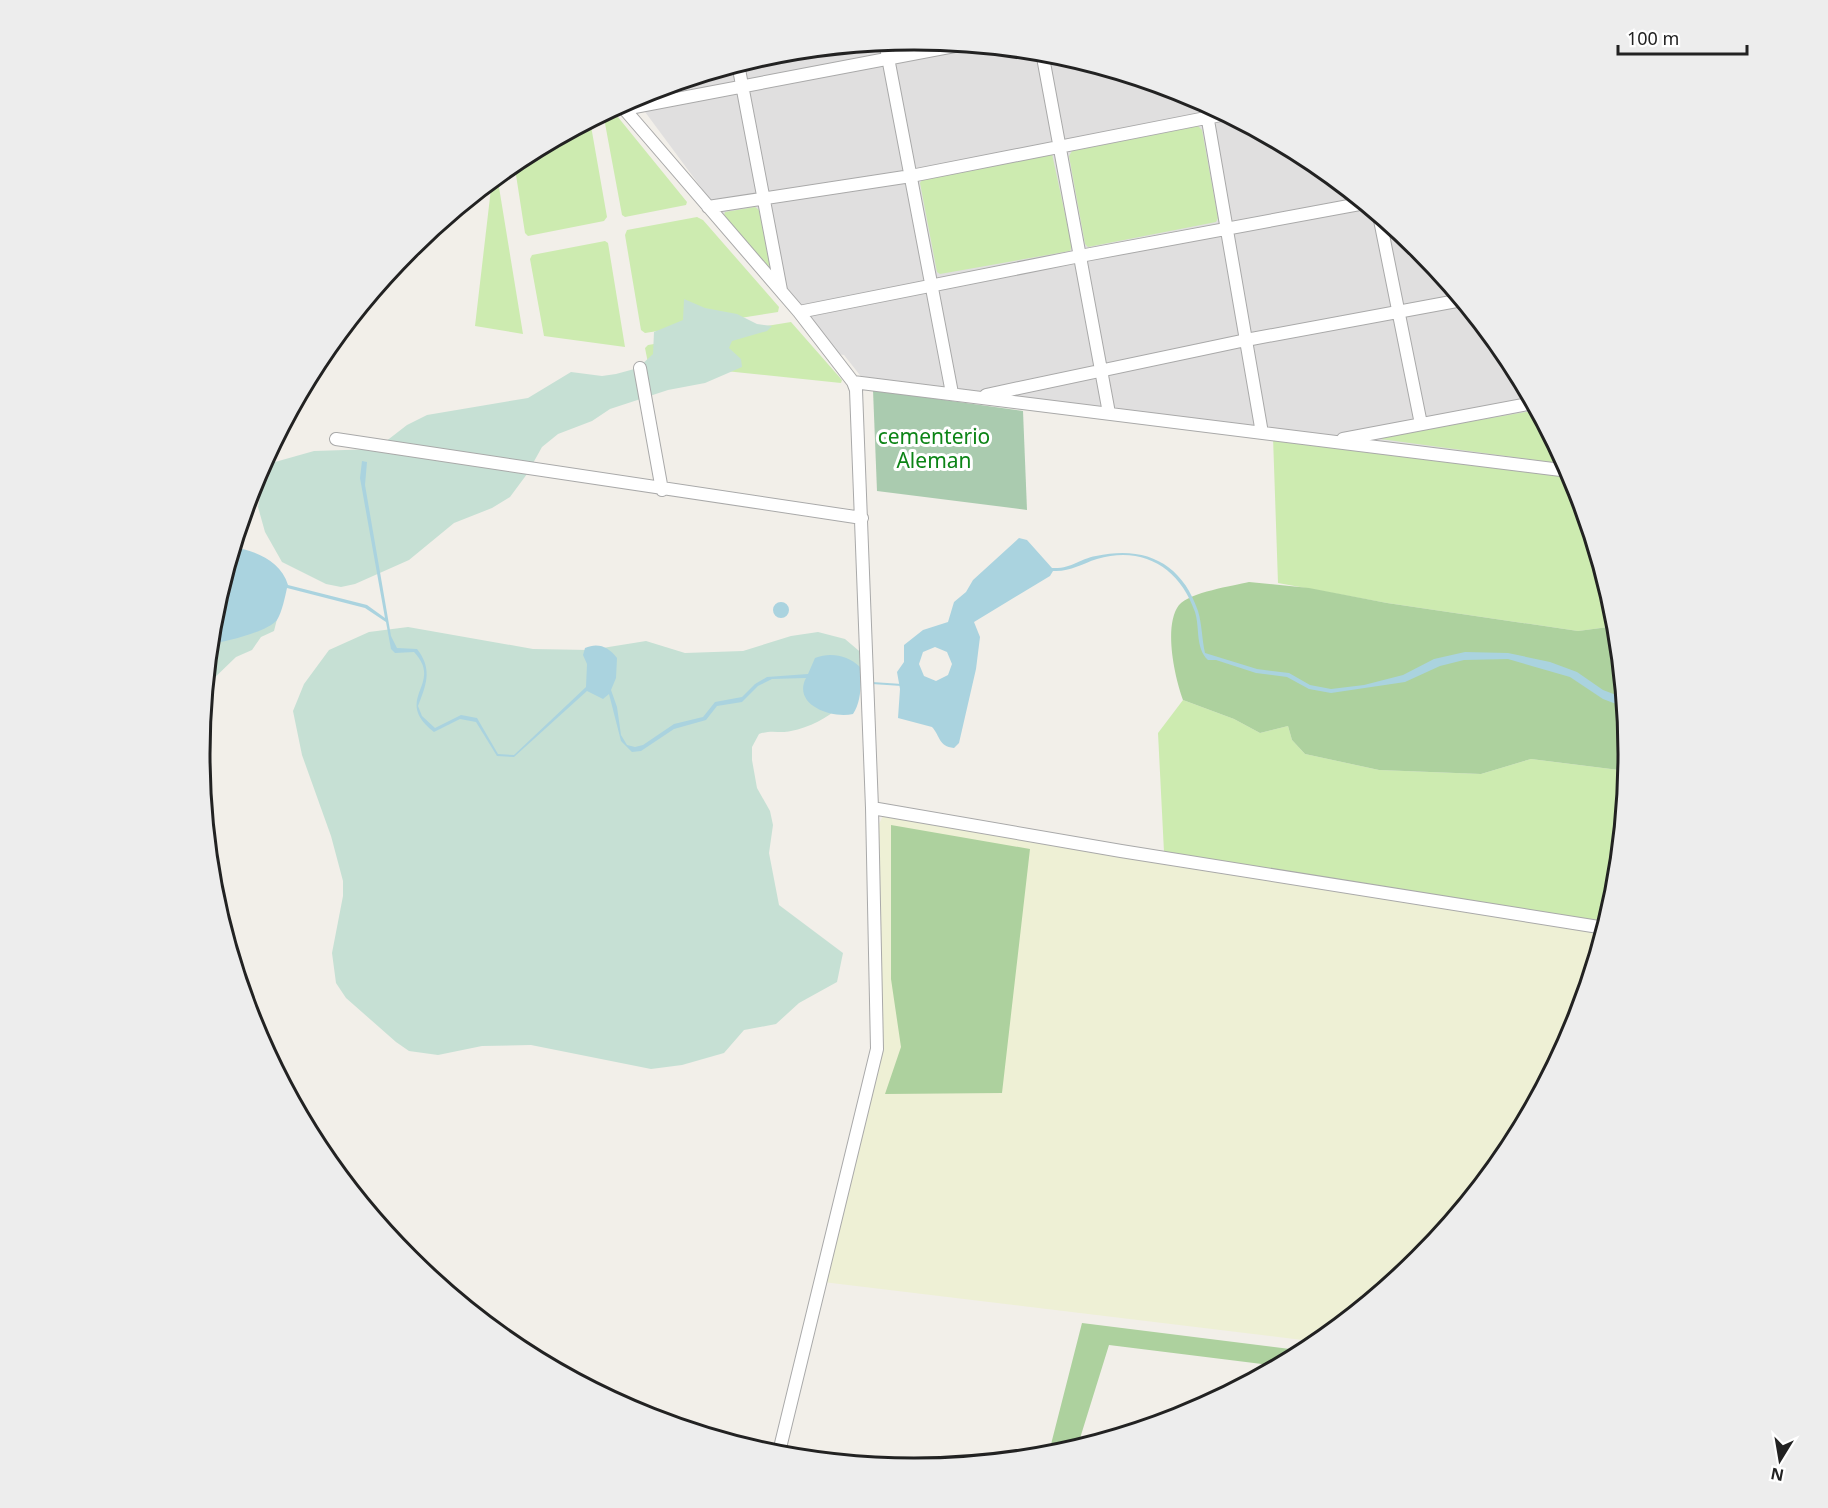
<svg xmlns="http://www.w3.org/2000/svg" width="1828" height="1508" viewBox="0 0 1828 1508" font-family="'Noto Sans',sans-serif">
<rect width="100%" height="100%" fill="#f2efe9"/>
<path fill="#e0dfdf" d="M 914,39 L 1054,53 L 1188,94 L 1312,160 L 1420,249 L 1509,357 L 1567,466 L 863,379 L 844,355 L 823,352 L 634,97 L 775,53 Z"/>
<path fill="#eef0d5" d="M 883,816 L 886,815 L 1603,934 L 1574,1028 L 1508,1152 L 1419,1260 L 1319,1342 L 823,1282 L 881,1049 L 879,824 Z"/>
<path fill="#cdebb0" d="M 609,110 L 613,111 L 687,202 L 686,205 L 625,217 L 622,215 L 604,118 Z
M 587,124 L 591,126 L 607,217 L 604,221 L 528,236 L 525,233 L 514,162 Z
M 1198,126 L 1202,130 L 1218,218 L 1216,222 L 1088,247 L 1085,244 L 1069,156 L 1072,151 Z
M 1052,154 L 1072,246 L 1070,251 L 940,274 L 937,272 L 920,183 L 922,180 Z
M 497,175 L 523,334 L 475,326 L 492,180 Z
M 755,207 L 759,210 L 771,272 L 724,215 L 725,212 Z
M 697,217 L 703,220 L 779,307 L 778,312 L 645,333 L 641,330 L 625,235 L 627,230 Z
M 605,241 L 608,243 L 625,347 L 544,336 L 530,259 L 532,255 Z
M 791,322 L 842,380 L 841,383 L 648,363 L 645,348 L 648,345 Z
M 1537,410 L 1565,464 L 1373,438 Z
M 1273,437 L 1571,475 L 1615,615 L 1616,626 L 1578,631 L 1387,603 L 1278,583 Z
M 1183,700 L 1234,719 L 1260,733 L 1288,726 L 1292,740 L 1305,754 L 1379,770 L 1481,774 L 1531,759 L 1627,771 L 1615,894 L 1606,923 L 1164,852 L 1158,733 Z"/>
<path fill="#add19e" d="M 1249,582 L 1309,588 L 1387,603 L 1578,631 L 1616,626 L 1629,754 L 1627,771 L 1531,759 L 1481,774 L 1379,770 L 1305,754 L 1292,740 L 1288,726 L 1260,733 L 1234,719 L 1183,700 C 1175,678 1163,626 1179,605 C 1190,592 1233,586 1249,582 Z
M 891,825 L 1030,849 L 1002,1093 L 885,1094 L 901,1047 L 891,979 Z
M 1082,1323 L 1306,1351 L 1278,1366 L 1109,1345 L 1077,1448 L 1048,1456 Z"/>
<path fill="#c6e0d4" d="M 684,299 L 705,308 L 737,314 L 757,324 L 772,326 L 767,331 L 732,341 L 729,348 L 741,359 L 742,367 L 705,383 L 668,390 L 610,409 L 592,421 L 558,434 L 542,447 L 527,474 L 510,497 L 492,508 L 454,523 L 409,560 L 355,584 L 341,587 L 326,584 L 282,562 L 265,532 L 258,507 L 263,480 L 269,466 L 275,462 L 314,451 L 376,449 L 407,425 L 427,415 L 528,398 L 571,372 L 602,376 L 616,374 L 638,368 L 653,354 L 654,332 L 683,320 Z
M 277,619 L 274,631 L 261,637 L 252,650 L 236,657 L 206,686 L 210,644 L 257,631 Z
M 408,627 L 533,649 L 590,650 L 646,641 L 685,653 L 743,651 L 791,636 L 818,632 L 845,639 L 865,656 C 862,695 828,724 791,731 C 779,734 774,729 759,734 L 752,747 L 752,760 L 757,788 L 770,811 L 773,825 L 769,853 L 779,905 L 843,953 L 837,982 L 799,1003 L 776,1024 L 744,1030 L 724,1053 L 682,1065 L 651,1069 L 531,1045 L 482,1046 L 438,1055 L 409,1051 L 396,1042 L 346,998 L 336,983 L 332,953 L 343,896 L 343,881 L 331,836 L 302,755 L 293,711 L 304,684 L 329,650 L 369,632 Z"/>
<path fill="#aacbaf" d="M 873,390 L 1023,411 L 1027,510 L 877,491 Z"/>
<path fill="#aad3df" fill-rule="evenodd" d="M 362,461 L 367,462 L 365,485 L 391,636 L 397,648 L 417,649 C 433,669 426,685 418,706 L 422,716 L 435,728 L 461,715 L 477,718 L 498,754 L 514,755 L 586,687 L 587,664 L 583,655 L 585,648 C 598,642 609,647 617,658 L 616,678 L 611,690 L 617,707 L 621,735 L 627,745 L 635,747 L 643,745 L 674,724 L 703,717 L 715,702 L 742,697 L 755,684 L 767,677 L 808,674 L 815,658 C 830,652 848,655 860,667 C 861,682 862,701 853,714 C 832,719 792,705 806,678 L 772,679 L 758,686 L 742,702 L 717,706 L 706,720 L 674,729 L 641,751 L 632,752 L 621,741 L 609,694 L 603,699 L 587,691 L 514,757 L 497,756 L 476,722 L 460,719 L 434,732 C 391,698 445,685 414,652 L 395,653 L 391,649 L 386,622 L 365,608 L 287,588 C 285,597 282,612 277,620 C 267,632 225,642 210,644 L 213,614 L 233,547 C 256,551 281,561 288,585 L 367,605 L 385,618 L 360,478 Z
M 1019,538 L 1027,540 L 1052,568 C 1072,569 1079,559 1096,556 C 1145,545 1182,563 1198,611 C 1202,624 1202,640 1205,653 L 1257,669 L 1289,673 L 1310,685 L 1331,689 L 1364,685 L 1403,675 L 1434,659 L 1465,652 L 1508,653 L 1550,662 L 1577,672 L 1603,690 L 1624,698 L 1624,707 L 1603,699 L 1570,677 L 1508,659 L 1464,660 L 1440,666 L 1405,682 L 1331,693 L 1309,689 L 1287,677 L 1256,673 L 1216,660 L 1208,660 C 1195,648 1200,627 1195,612 C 1180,568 1143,545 1097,559 C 1081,564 1070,572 1053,571 L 1050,576 L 974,622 L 980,637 L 976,669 L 959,743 L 954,748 C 938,746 941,737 932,727 L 898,718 L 900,689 L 897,672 L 904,662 L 904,645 L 923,630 L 948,622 L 954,602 L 966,592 L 973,580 ZM 935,647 L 947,652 L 952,664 L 948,675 L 936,681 L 924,676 L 919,664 L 923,652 Z
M773 610a8 8 0 1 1 16 0a8 8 0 1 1-16 0Z"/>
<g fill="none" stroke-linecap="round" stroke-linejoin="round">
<path stroke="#aad3df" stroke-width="2" d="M 872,683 L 902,685"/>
<defs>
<path id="minor" d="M 885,42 L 952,393
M 1042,52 L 1109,413
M 738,64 L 781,290
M 1205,103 L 1262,433
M 620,104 L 799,312 L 853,382 L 856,390 L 872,808 L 877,1049 L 778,1456
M 624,109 L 965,44
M 708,207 L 911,176 L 1226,114
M 1379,215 L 1421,424
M 799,312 L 1080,256 L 1365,203
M 640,368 L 662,490
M 853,382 L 1569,471
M 986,395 L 1246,340 L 1462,300
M 336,439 L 862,518
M 1343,439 L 1533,403
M 872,808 L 1121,851 L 1605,928"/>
</defs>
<use href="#minor" stroke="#a9a9a9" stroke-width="14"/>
<use href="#minor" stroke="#fff" stroke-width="12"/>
</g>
<g text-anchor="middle" stroke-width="6" stroke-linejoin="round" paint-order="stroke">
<g font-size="21" fill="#0c8416" stroke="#fff">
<text x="934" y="444">cementerio<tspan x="934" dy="24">Aleman</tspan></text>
</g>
</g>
<path d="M0 0H1828V1508H0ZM210 754a704 704 0 1 1 1408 0a704 704 0 1 1-1408 0Z" fill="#ededed" fill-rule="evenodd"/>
<path fill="none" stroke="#222" stroke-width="3" d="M210 754a704 704 0 1 1 1408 0a704 704 0 1 1-1408 0Z"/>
<g transform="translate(1780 1460) rotate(191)" stroke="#ffffff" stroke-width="4.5" paint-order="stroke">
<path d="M0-4.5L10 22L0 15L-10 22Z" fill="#222222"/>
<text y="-9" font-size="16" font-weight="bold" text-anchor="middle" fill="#222222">N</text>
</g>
<path d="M1618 45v9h129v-9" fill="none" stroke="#222222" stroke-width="3"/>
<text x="1627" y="45" font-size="18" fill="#222222" stroke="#ffffff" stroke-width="4.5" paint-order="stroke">100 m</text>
</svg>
